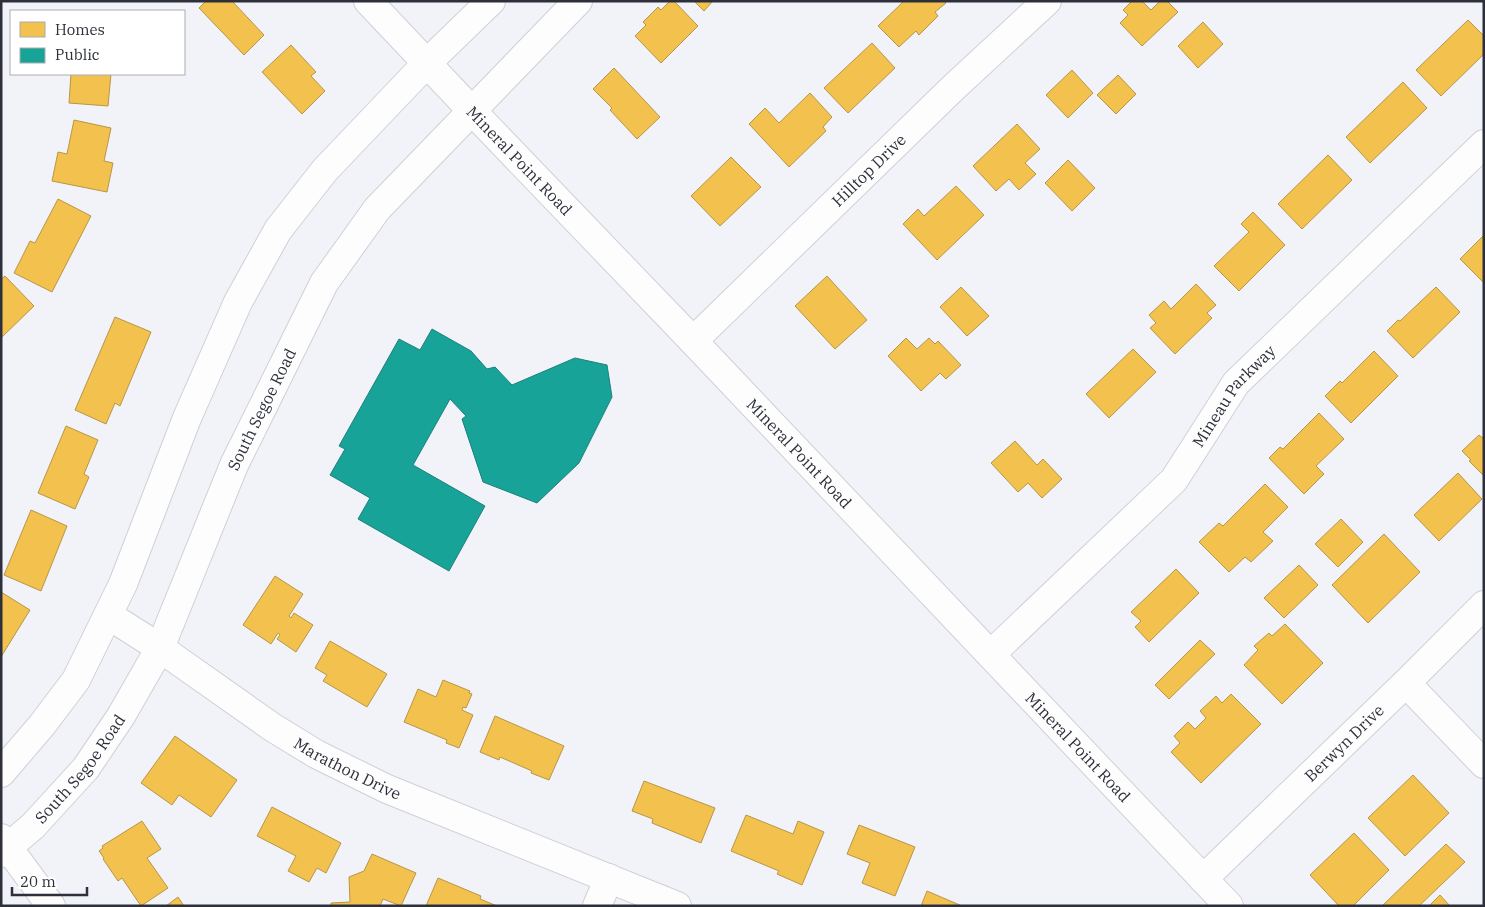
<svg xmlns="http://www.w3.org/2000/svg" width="1485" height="907" viewBox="0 0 1485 907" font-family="'IBM Plex Serif',serif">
<rect width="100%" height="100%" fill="#f2f3f8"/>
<path fill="#f2c14e" stroke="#b79648" d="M 206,1 L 232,1 L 264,35 L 244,55 L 199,8 Z
M 670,1 L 674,1 L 698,26 L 661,63 L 635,36 L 646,25 L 643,22 L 658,7 L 661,10 Z
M 694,1 L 713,1 L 704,11 Z
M 904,1 L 944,1 L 946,3 L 935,12 L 938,16 L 919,35 L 916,31 L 899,47 L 878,26 Z
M 1132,1 L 1142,1 L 1151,10 L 1160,1 L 1167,1 L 1178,12 L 1142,46 L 1120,23 L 1128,15 L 1123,10 Z
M 1468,20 L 1484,36 L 1484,54 L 1441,96 L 1416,70 Z
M 1203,22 L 1223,44 L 1198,68 L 1178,46 Z
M 872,43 L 895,68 L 848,113 L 824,88 Z
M 291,45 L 316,72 L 311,76 L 325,91 L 302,114 L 262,72 Z
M 614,68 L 660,117 L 637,139 L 610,110 L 612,108 L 593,89 Z
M 1072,70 L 1093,93 L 1068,118 L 1046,95 Z
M 71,74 L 111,74 L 108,106 L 69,103 Z
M 1118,75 L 1136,94 L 1116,114 L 1097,95 Z
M 1403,82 L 1427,108 L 1370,163 L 1346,137 Z
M 810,93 L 832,117 L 823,127 L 826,131 L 789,167 L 749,124 L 765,108 L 779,123 Z
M 74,120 L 111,128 L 104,161 L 113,163 L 107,192 L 52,181 L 58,152 L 67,154 Z
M 1017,124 L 1040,149 L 1025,163 L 1036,174 L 1019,190 L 1009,179 L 996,191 L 973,166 Z
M 1328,155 L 1352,180 L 1302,229 L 1278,204 Z
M 731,157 L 761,187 L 720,226 L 691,196 Z
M 1068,160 L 1095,188 L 1072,211 L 1045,183 Z
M 956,186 L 984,215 L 937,260 L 903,224 L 918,209 L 924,216 Z
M 58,199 L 91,216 L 52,292 L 14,273 L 30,241 L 35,243 Z
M 1253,212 L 1285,245 L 1239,291 L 1214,266 L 1249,232 L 1241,224 Z
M 1484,235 L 1484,283 L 1460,259 Z
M 5,276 L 34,306 L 1,338 L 1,279 Z
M 827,276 L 867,320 L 835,349 L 795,306 Z
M 1196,284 L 1216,305 L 1207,313 L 1212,318 L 1175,354 L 1150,328 L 1156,323 L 1149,315 L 1164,301 L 1171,309 Z
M 961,287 L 989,316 L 967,336 L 940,307 Z
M 1436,287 L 1460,312 L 1413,358 L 1387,331 L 1398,320 L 1400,321 Z
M 115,317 L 151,332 L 120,406 L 115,403 L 106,424 L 75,410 Z
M 906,338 L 917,349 L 929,338 L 935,344 L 938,341 L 961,365 L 946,379 L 940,373 L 921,391 L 888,356 Z
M 1133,349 L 1156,372 L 1109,418 L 1086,394 Z
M 1374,351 L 1398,376 L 1351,423 L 1325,396 L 1340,381 L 1342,383 Z
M 1319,413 L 1344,439 L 1316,466 L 1324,474 L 1304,494 L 1269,458 L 1280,447 L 1283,449 Z
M 66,426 L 98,440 L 84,474 L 89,477 L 75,509 L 38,493 Z
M 1479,435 L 1484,439 L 1484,476 L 1469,461 L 1471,460 L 1462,451 Z
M 1015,441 L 1037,465 L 1043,459 L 1062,479 L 1042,498 L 1028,483 L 1018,492 L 991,463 Z
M 1458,473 L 1482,499 L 1439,541 L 1414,515 Z
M 1265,484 L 1288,507 L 1263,532 L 1273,541 L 1251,562 L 1245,557 L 1229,572 L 1199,542 L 1219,523 L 1223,526 Z
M 31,510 L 67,526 L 41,591 L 4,575 Z
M 1341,519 L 1363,542 L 1338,567 L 1315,544 Z
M 1384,534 L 1420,572 L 1368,623 L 1332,585 Z
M 1299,565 L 1318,585 L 1284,618 L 1264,598 Z
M 1176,569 L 1199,593 L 1149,642 L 1135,627 L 1141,621 L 1131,612 Z
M 275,576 L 303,594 L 289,616 L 291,618 L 294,613 L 313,625 L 296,652 L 277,639 L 280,635 L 278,633 L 271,644 L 243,625 Z
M 1,592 L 30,610 L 1,657 Z
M 1285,624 L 1323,663 L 1282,704 L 1244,665 L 1258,650 L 1254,646 L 1269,633 L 1272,636 Z
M 1200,640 L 1215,654 L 1169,699 L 1155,685 Z
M 330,641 L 387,674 L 367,707 L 323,681 L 327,675 L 315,668 Z
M 443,680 L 470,691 L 469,693 L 472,694 L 466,708 L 463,707 L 462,710 L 473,715 L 459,748 L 446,743 L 447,740 L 404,722 L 418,689 L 436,697 Z
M 1231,694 L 1261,724 L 1201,783 L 1171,752 L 1180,743 L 1174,736 L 1188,722 L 1195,729 L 1206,718 L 1200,711 L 1216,696 L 1222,703 Z
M 495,716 L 564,746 L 549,780 L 531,773 L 532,771 L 500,757 L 499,760 L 480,752 Z
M 175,736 L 237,780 L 211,817 L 179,795 L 172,805 L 141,783 Z
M 1413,775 L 1449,813 L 1405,856 L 1368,818 Z
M 644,781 L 715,808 L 701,843 L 652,823 L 653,819 L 632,811 Z
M 272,807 L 341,843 L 326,873 L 317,868 L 309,882 L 288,871 L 296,856 L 257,836 Z
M 746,815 L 793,834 L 798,821 L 824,832 L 802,885 L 777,874 L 779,871 L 731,851 Z
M 142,821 L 161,849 L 147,858 L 168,888 L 141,906 L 122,878 L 118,881 L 103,859 L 104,858 L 99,851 L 103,848 L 102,846 Z
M 859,825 L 915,847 L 895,896 L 862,883 L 870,863 L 847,854 Z
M 1354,833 L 1389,870 L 1353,906 L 1339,906 L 1310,875 Z
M 1446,844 L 1465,862 L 1419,906 L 1382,906 Z
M 372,854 L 416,873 L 401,906 L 383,899 L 380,906 L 331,906 L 331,903 L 350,902 L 349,877 L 364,871 Z
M 438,878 L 481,896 L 480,899 L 497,906 L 426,906 Z
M 927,891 L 962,906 L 921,906 Z
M 1440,895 L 1450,906 L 1429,906 Z
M 178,897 L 184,906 L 166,906 Z"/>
<path fill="#17a398" stroke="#1e807c" d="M 432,329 L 471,351 L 487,369 L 495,367 L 512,385 L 575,358 L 607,365 L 612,397 L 579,463 L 537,503 L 483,482 L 462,419 L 466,416 L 450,399 L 413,465 L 485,506 L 449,571 L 358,519 L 370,498 L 330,475 L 345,449 L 339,446 L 399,339 L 420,350 Z"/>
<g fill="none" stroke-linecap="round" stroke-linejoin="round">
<defs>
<g id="street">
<path id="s1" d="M 693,341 L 953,88 L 1047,1"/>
<path id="s2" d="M 108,615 L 160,648 L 272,727 L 316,754 L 387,789 L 677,906"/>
<path id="s3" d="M 991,654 L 1174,480 L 1236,383 L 1484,144"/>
<path d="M 1406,683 L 1484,764"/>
<path d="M 1,838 L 51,906"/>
<path id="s4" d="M 1203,879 L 1406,683 L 1484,605"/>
<path d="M 597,906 L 609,878"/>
</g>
<g id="secondary">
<path id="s5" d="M 368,1 L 472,111 L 693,341 L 1229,906"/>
<path d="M 1,773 L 42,725 L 76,680 L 123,584 L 187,418 L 238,302 L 278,230 L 325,170 L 426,64 L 491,1"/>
<path id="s6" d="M 1,853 L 33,826 L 86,768 L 121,716 L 160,648 L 234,465 L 324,283 L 377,209 L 578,1"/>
</g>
</defs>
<use href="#street" stroke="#cfd0d7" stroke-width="30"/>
<use href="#secondary" stroke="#cfd0d7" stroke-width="30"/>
<use href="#street" stroke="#fdfdfe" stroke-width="28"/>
<use href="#secondary" stroke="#fdfdfe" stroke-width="28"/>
</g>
<g text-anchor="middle" stroke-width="5" stroke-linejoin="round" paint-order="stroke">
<g font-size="16" fill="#2d303a" stroke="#fff">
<text dy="6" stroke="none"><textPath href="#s5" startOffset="220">Mineral Point Road</textPath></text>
<text dy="6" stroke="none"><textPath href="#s1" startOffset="245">Hilltop Drive</textPath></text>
<text dy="6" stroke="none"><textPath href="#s3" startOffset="356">Mineau Parkway</textPath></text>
<text dy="6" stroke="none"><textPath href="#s6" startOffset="521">South Segoe Road</textPath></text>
<text dy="6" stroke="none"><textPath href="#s5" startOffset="625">Mineral Point Road</textPath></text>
<text dy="6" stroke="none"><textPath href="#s4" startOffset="196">Berwyn Drive</textPath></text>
<text dy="6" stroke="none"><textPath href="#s5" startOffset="1030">Mineral Point Road</textPath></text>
<text dy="6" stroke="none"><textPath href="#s2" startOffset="285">Marathon Drive</textPath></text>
<text dy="6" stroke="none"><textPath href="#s6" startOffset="116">South Segoe Road</textPath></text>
</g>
</g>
<rect width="1485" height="907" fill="none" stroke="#2d303a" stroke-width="5"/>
<rect x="10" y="10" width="175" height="65" fill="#ffffff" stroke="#abacb0"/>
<rect x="20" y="22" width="25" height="15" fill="#f2c14e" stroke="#abacb0"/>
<text x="55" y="35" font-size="15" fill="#2d303a">Homes</text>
<rect x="20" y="48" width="25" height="15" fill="#17a398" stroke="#abacb0"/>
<text x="55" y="60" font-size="15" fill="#2d303a">Public</text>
<path d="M12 887v8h75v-8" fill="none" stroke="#2d303a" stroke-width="2.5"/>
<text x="20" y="887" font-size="15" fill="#2d303a" stroke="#ffffff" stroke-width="4" paint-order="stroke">20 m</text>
</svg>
